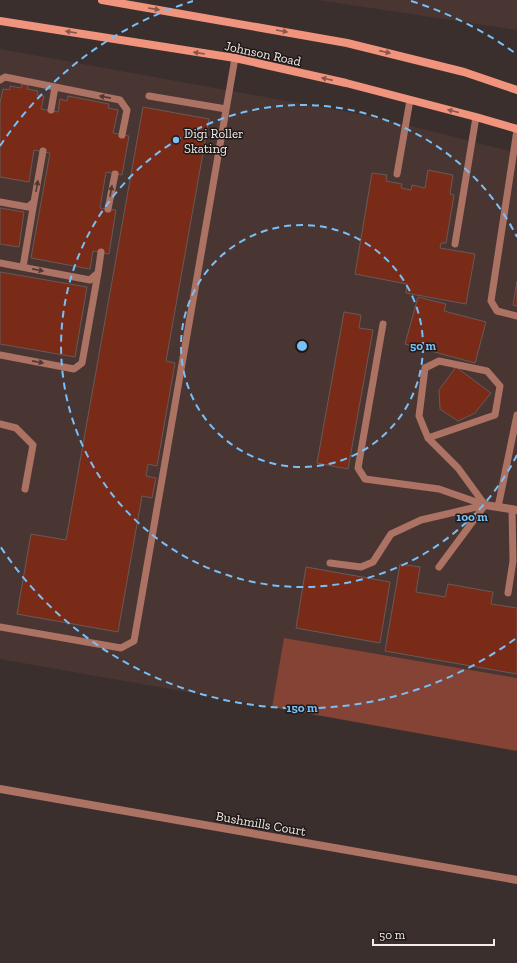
<svg xmlns="http://www.w3.org/2000/svg" width="517" height="963" viewBox="0 0 517 963" font-family="'Zilla Slab',serif">
<rect width="100%" height="100%" fill="#3a2f2c"/>
<path fill="#493632" d="M 318,0 L 517,0 L 517,30 Z
M 0,49 L 375,117 L 517,153 L 517,678 L 284,638 L 272,707 L 0,659 Z"/>
<path fill="#844334" d="M 284,638 L 517,678 L 517,751 L 272,707 Z"/>
<path fill="#792b18" stroke="#675a57" d="M 22,84 L 28,85 L 27,89 L 38,91 L 37,95 L 44,96 L 41,109 L 58,112 L 60,99 L 67,101 L 68,96 L 109,104 L 108,108 L 118,110 L 113,133 L 129,136 L 122,175 L 106,172 L 100,208 L 116,210 L 109,254 L 93,251 L 90,269 L 31,258 L 50,153 L 34,150 L 29,182 L 0,177 L 0,103 L 3,89 L 10,90 L 10,86 L 21,88 Z
M 143,107 L 209,119 L 166,361 L 175,363 L 157,466 L 148,464 L 146,476 L 156,478 L 152,498 L 142,496 L 118,632 L 17,614 L 31,534 L 66,540 Z
M 428,170 L 453,175 L 450,194 L 454,195 L 446,243 L 441,243 L 440,248 L 475,254 L 466,304 L 406,293 L 407,284 L 355,274 L 372,173 L 387,175 L 386,181 L 402,184 L 401,188 L 411,190 L 412,185 L 425,188 Z
M 0,208 L 24,212 L 19,247 L 0,244 Z
M 0,272 L 87,287 L 75,357 L 0,344 Z
M 517,281 L 517,306 L 513,305 Z
M 418,297 L 446,304 L 444,311 L 486,322 L 475,363 L 405,344 Z
M 344,312 L 361,315 L 359,328 L 373,330 L 348,469 L 317,463 Z
M 456,367 L 491,393 L 475,413 L 458,421 L 440,409 L 439,390 Z
M 400,564 L 420,567 L 416,592 L 445,597 L 448,584 L 493,592 L 491,604 L 517,608 L 517,674 L 385,651 Z
M 306,567 L 390,582 L 380,643 L 296,628 Z"/>
<g fill="none" stroke-linecap="round" stroke-linejoin="round">
<path stroke="#ac7263" stroke-width="7" d="M 0,80 L 5,77 L 120,100 L 127,110 L 122,135
M 149,96 L 226,109
M 51,110 L 55,87
M 517,130 L 491,301 L 497,311 L 517,316
M 397,174 L 410,100
M 0,202 L 28,207 L 34,202 L 43,151
M 108,209 L 115,174
M 455,244 L 476,117
M 0,263 L 90,280 L 98,273 L 101,252
M 23,267 L 34,202
M 383,324 L 358,468 L 365,479 L 439,489 L 485,505
M 0,355 L 74,369 L 82,363 L 98,273
M 0,424 L 16,428 L 33,445 L 25,489
M 428,438 L 495,415 L 500,386 L 487,371 L 439,361 L 425,368 L 419,416 L 428,438 L 458,468 L 485,505
M 498,507 L 517,415
M 330,563 L 361,567 L 373,562 L 391,534 L 421,520 L 485,505
M 439,567 L 485,505
M 508,593 L 513,561 L 512,509
M 0,627 L 121,648 L 134,641 L 235,58"/>
<path stroke="#ac7263" stroke-width="8" d="M 485,505 L 517,510
M 0,789 L 517,880"/>
<path stroke="#f1947d" stroke-width="8" d="M 102,0 L 347,43 L 464,72 L 517,90
M 0,21 L 235,58 L 346,83 L 476,117 L 517,129"/>
</g>
<defs><path id="oneway-solid" d="M-6-.8H1V-3.2L6.5 0L1 3.2V.8H-6Z"/></defs>
<g fill="#88564a">
<use href="#oneway-solid" transform="translate(154 9) rotate(9)"/>
<use href="#oneway-solid" transform="translate(282 31) rotate(10)"/>
<use href="#oneway-solid" transform="translate(71 32) rotate(-171)"/>
<use href="#oneway-solid" transform="translate(385 52) rotate(13)"/>
<use href="#oneway-solid" transform="translate(199 53) rotate(-171)"/>
<use href="#oneway-solid" transform="translate(327 79) rotate(-167)"/>
<use href="#oneway-solid" transform="translate(453 111) rotate(-166)"/>
</g>
<g fill="#503832">
<use href="#oneway-solid" transform="translate(105 97) rotate(-169)"/>
<use href="#oneway-solid" transform="translate(37 186) rotate(-80)"/>
<use href="#oneway-solid" transform="translate(111 191) rotate(-80)"/>
<use href="#oneway-solid" transform="translate(38 270) rotate(11)"/>
<use href="#oneway-solid" transform="translate(38 362) rotate(11)"/>
</g>
<g fill="none" stroke="#79bff8" stroke-width="2" stroke-dasharray="7 5">
<circle cx="302" cy="346" r="121"/>
<path d="M517 455A241 241 0 1 1 517 237"/>
<path d="M515 639A362 362 0 0 1 0 546M0 146A362 362 0 0 1 193 1M411 1A362 362 0 0 1 515 53"/>
</g>
<circle fill="#79bff8" stroke="#1e1817" stroke-width="1.5" cx="176" cy="140" r="4"/>
<g text-anchor="middle" stroke-width="3" stroke-linejoin="round" paint-order="stroke">
<g font-size="13" fill="#f4ecea" stroke="#1e1817">
<text transform="translate(263 53) rotate(12)" y="5">Johnson Road</text>
<text transform="translate(261 823) rotate(10)" y="5">Bushmills Court</text>
</g>
<g font-size="13" fill="#f4ecea" stroke="#1e1817" text-anchor="start">
<text x="184" y="138">Digi Roller<tspan x="184" dy="15">Skating</tspan></text>
</g>
</g>
<circle cx="302" cy="346" r="6" fill="#79bff8" stroke="#1e1817" stroke-width="2"/>
<g font-size="12" text-anchor="middle" font-weight="bold" fill="#79bff8" stroke="#1e1817" stroke-width="3" stroke-linejoin="round" paint-order="stroke">
<text x="423" y="350">50 m</text>
<text x="472" y="521">100 m</text>
<text x="302" y="712">150 m</text>
</g>
<path d="M373 939v6h121v-6" fill="none" stroke="#f4ecea" stroke-width="2"/>
<text x="379" y="939" font-size="12" fill="#f4ecea" stroke="#1e1817" stroke-width="3" paint-order="stroke">50 m</text>
</svg>
